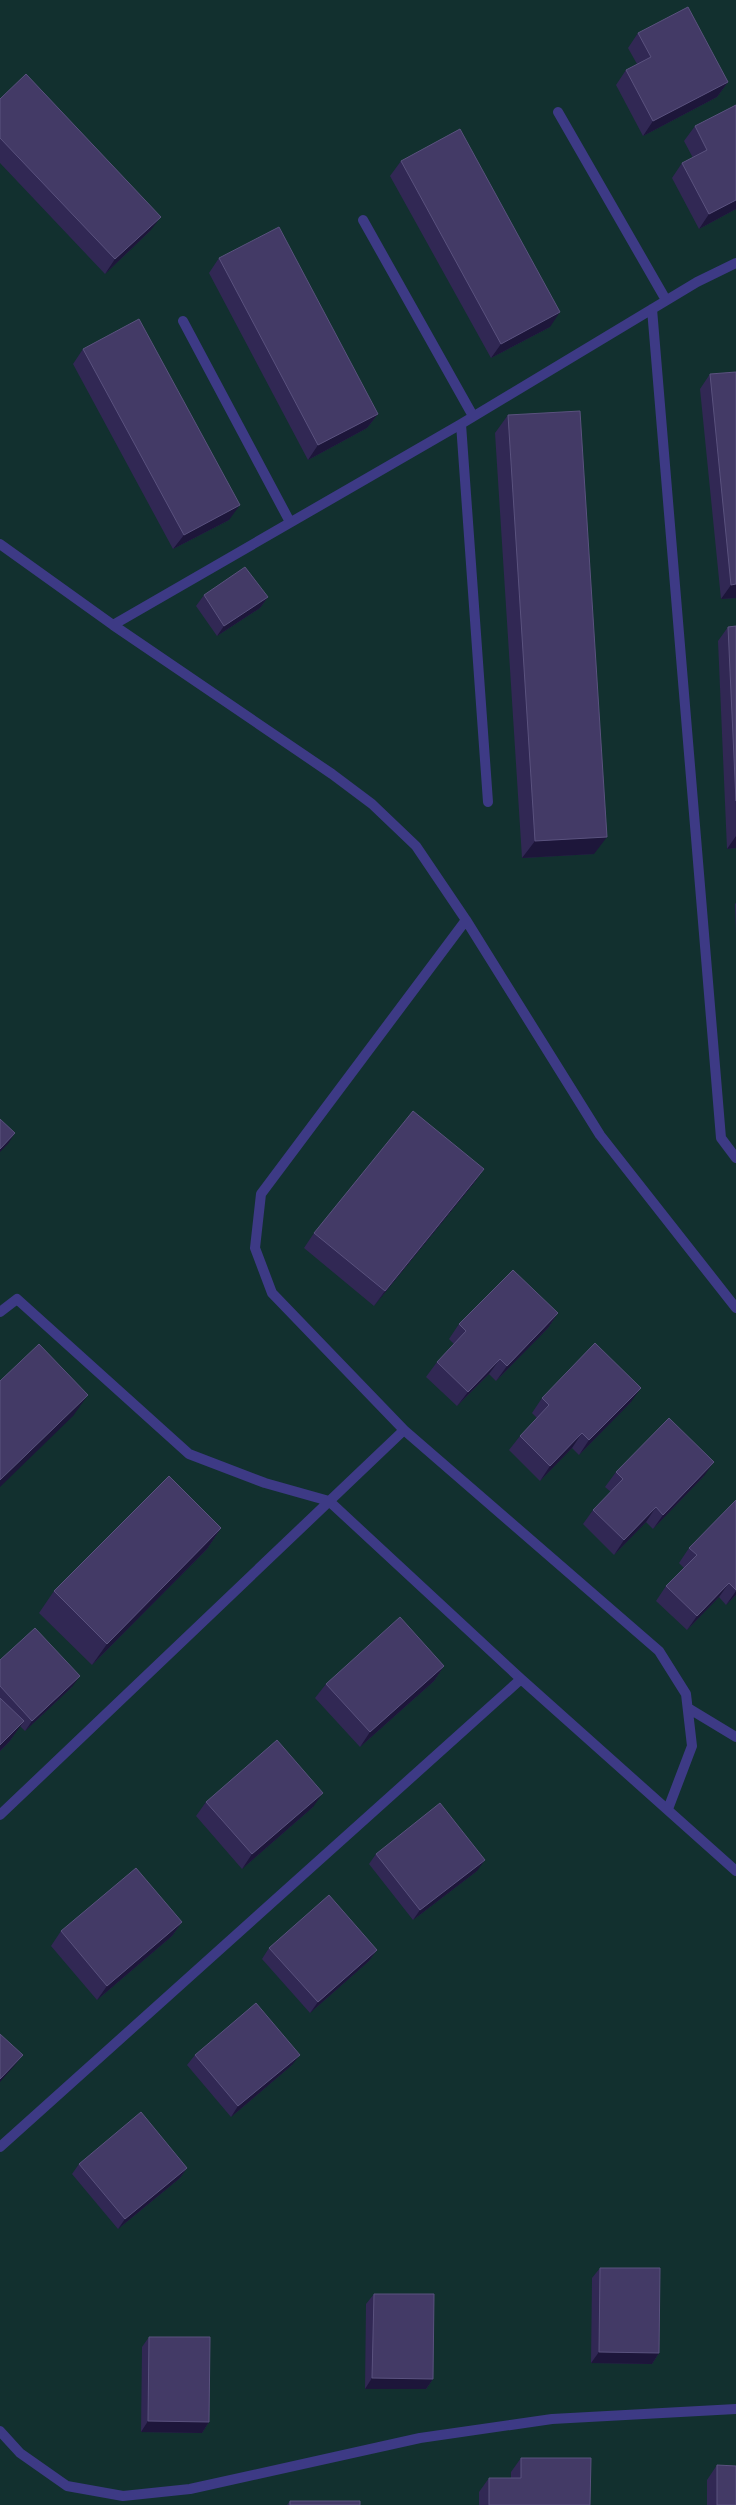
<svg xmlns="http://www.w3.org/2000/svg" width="736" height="2505" viewBox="0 0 736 2505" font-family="'Alegreya Sans',sans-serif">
<rect width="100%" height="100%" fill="#130f26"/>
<path fill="#12302f" d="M 0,0 L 736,0 L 736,2505 L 0,2505 Z"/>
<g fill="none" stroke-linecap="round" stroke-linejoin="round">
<path stroke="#3d3a85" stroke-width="10" d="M 558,112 L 666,300
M 363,220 L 473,416
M 652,309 L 721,1138 L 736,1158
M 183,321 L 290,522
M 461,424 L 488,802
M 0,544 L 113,625 L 332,774 L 372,804 L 416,846 L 466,920 L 261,1194 L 255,1248 L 272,1293 L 404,1430 L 659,1651 L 686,1694 L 692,1746 L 668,1809
M 113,625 L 461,424 L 697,282 L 736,263
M 466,920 L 600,1135 L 736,1308
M 0,1312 L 17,1299 L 189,1454 L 265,1483 L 329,1501 L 521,1679 L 736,1871
M 688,1708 L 736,1737
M 0,1815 L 404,1430
M 0,2147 L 521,1679
M 0,2431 L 20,2453 L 67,2486 L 123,2496 L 190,2489 L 420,2438 L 552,2419 L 736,2409"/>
</g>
<path fill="#312854" d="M 638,33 L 728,82 L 717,97 L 643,136 L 616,85 L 626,70 L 637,64 L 628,48 Z
M 0,99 L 150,231 L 105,274 L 0,163 Z
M 736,105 L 736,209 L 699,229 L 672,178 L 682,163 L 693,158 L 684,141 L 695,126 Z
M 401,161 L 550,327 L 491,358 L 390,176 Z
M 219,258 L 378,414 L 367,428 L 308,460 L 209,273 Z
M 83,349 L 229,520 L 173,549 L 73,364 Z
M 710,374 L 736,598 L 721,599 L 700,389 Z
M 508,415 L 594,854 L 522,858 L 495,433 Z
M 204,595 L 268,597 L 260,608 L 217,636 L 196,606 Z
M 736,626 L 736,848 L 727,849 L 718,641 L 728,627 Z
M 736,903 L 736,934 L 735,904 Z
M 484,1169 L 474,1183 L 374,1306 L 304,1248 L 314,1233 Z
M 558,1313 L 548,1328 L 496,1381 L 489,1374 L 457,1406 L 426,1377 L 437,1362 L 454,1344 L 449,1339 L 459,1324 Z
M 542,1398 L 631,1402 L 579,1455 L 572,1448 L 540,1481 L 509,1450 L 520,1436 L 537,1418 L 532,1413 Z
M 616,1472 L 704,1476 L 653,1529 L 646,1522 L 614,1555 L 583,1524 L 593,1510 L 611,1492 L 605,1487 Z
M 736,1500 L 736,1595 L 726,1605 L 719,1597 L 687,1630 L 656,1601 L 666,1586 L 684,1568 L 679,1563 L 689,1548 Z
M 221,1528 L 207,1549 L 92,1665 L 39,1613 L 54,1591 Z
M 0,1660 L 72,1687 L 25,1731 L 20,1726 L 9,1742 L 0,1751 Z
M 444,1666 L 434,1681 L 360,1747 L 315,1698 L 326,1684 Z
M 206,1802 L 313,1807 L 242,1869 L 196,1816 Z
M 376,1854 L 477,1871 L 413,1920 L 369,1864 Z
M 182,1922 L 172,1936 L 97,2000 L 51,1946 L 61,1931 Z
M 269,1948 L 377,1950 L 369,1961 L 310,2013 L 262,1959 Z
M 195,2055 L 292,2065 L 231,2117 L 187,2065 Z
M 79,2164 L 187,2168 L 180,2178 L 118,2229 L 72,2174 Z
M 600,2268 L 659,2353 L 652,2364 L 591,2363 L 592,2278 Z
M 374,2294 L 433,2379 L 426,2389 L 365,2389 L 366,2304 Z
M 149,2337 L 209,2422 L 202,2433 L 141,2432 L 142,2347 Z
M 521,2458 L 590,2505 L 479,2505 L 479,2492 L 489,2478 L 511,2478 L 511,2472 Z
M 717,2465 L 736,2505 L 707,2505 L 707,2480 Z
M 290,2501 L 360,2505 L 287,2505 Z"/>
<path fill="#1d163a" d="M 728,82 L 717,97 L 643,136 L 653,121 Z
M 736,200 L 736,209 L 699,229 L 709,214 Z
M 161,217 L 150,231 L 105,274 L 115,259 Z
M 560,312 L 550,327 L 491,358 L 501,344 Z
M 378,414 L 367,428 L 308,460 L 318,445 Z
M 240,505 L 229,520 L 173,549 L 184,535 Z
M 736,584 L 736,598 L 721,599 L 731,585 Z
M 268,597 L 260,608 L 217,636 L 224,626 Z
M 736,836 L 736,848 L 727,849 Z
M 607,837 L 594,854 L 522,858 L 535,841 Z
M 15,1133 L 8,1144 L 0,1152 L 0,1149 Z
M 484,1169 L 474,1183 L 374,1306 L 385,1291 Z
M 558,1313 L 548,1328 L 496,1381 L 507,1366 Z
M 500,1359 L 489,1374 L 457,1406 L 468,1392 Z
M 641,1388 L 631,1402 L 579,1455 L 589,1440 Z
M 88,1395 L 73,1416 L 0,1487 L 0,1480 Z
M 582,1433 L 572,1448 L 540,1481 L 550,1466 Z
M 714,1462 L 704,1476 L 653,1529 L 663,1515 Z
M 656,1507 L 646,1522 L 614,1555 L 624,1540 Z
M 221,1528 L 207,1549 L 92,1665 L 107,1644 Z
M 729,1583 L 719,1597 L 687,1630 L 697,1616 Z
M 736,1591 L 736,1595 L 726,1605 Z
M 444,1666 L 434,1681 L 360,1747 L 370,1732 Z
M 80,1676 L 72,1687 L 25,1731 L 32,1721 Z
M 24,1721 L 9,1742 L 0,1751 L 0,1745 Z
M 323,1793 L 313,1807 L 242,1869 L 252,1854 Z
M 485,1860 L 477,1871 L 413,1920 L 420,1910 Z
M 182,1922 L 172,1936 L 97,2000 L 107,1986 Z
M 377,1950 L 369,1961 L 310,2013 L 318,2002 Z
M 23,2055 L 15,2065 L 0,2082 L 0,2079 Z
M 300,2055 L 292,2065 L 231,2117 L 238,2106 Z
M 187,2168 L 180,2178 L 118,2229 L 125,2219 Z
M 599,2352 L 659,2353 L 652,2364 L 591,2363 Z
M 372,2378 L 433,2379 L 426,2389 L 365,2389 Z
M 148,2421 L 209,2422 L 202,2433 L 141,2432 Z"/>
<path fill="#433a66" stroke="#5a527e" d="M 688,7 L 728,82 L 653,121 L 626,70 L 651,57 L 638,33 Z
M 26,74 L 161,217 L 115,259 L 0,138 L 0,99 Z
M 736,105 L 736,200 L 709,214 L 682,163 L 707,150 L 695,126 Z
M 460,129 L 560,312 L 501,344 L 401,161 Z
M 279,227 L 378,414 L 318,445 L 219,258 Z
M 139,319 L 240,505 L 184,535 L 83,349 Z
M 736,372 L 736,584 L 731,585 L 710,374 Z
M 580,411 L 607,837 L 535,841 L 508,415 Z
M 245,567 L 268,597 L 224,626 L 204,595 Z
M 736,626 L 736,801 L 728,627 Z
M 413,1111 L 484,1169 L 385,1291 L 314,1233 Z
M 0,1119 L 15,1133 L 0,1149 Z
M 513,1270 L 558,1313 L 507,1366 L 500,1359 L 468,1392 L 437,1362 L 466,1331 L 459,1324 Z
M 595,1343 L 641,1388 L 589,1440 L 582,1433 L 550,1466 L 520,1436 L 549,1405 L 542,1398 Z
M 39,1344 L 88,1395 L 0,1480 L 0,1381 Z
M 669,1418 L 714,1462 L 663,1515 L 656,1507 L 624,1540 L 593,1510 L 623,1479 L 616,1472 Z
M 169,1476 L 221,1528 L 107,1644 L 54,1591 Z
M 736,1500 L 736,1590 L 729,1583 L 697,1616 L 666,1586 L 697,1555 L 689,1548 Z
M 400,1617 L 444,1666 L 370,1732 L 326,1684 Z
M 35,1628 L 80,1676 L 32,1721 L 0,1686 L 0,1660 Z
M 0,1698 L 24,1721 L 0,1745 Z
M 277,1740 L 323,1793 L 252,1854 L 206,1802 Z
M 440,1803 L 485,1860 L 420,1910 L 376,1854 Z
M 136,1868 L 182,1922 L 107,1986 L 61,1931 Z
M 329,1895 L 377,1950 L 318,2002 L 269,1948 Z
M 256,2003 L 300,2055 L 238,2106 L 195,2055 Z
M 0,2034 L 23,2055 L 0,2079 Z
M 141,2112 L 187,2168 L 125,2219 L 79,2164 Z
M 600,2268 L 660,2268 L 659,2353 L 599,2352 Z
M 374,2294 L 434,2294 L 433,2379 L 372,2378 Z
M 149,2337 L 210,2337 L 209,2422 L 148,2421 Z
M 521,2458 L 591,2458 L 590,2505 L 489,2505 L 489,2478 L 521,2478 Z
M 717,2465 L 736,2466 L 736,2505 L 717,2505 Z
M 290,2501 L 360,2501 L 360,2505 L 290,2505 Z"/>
</svg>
